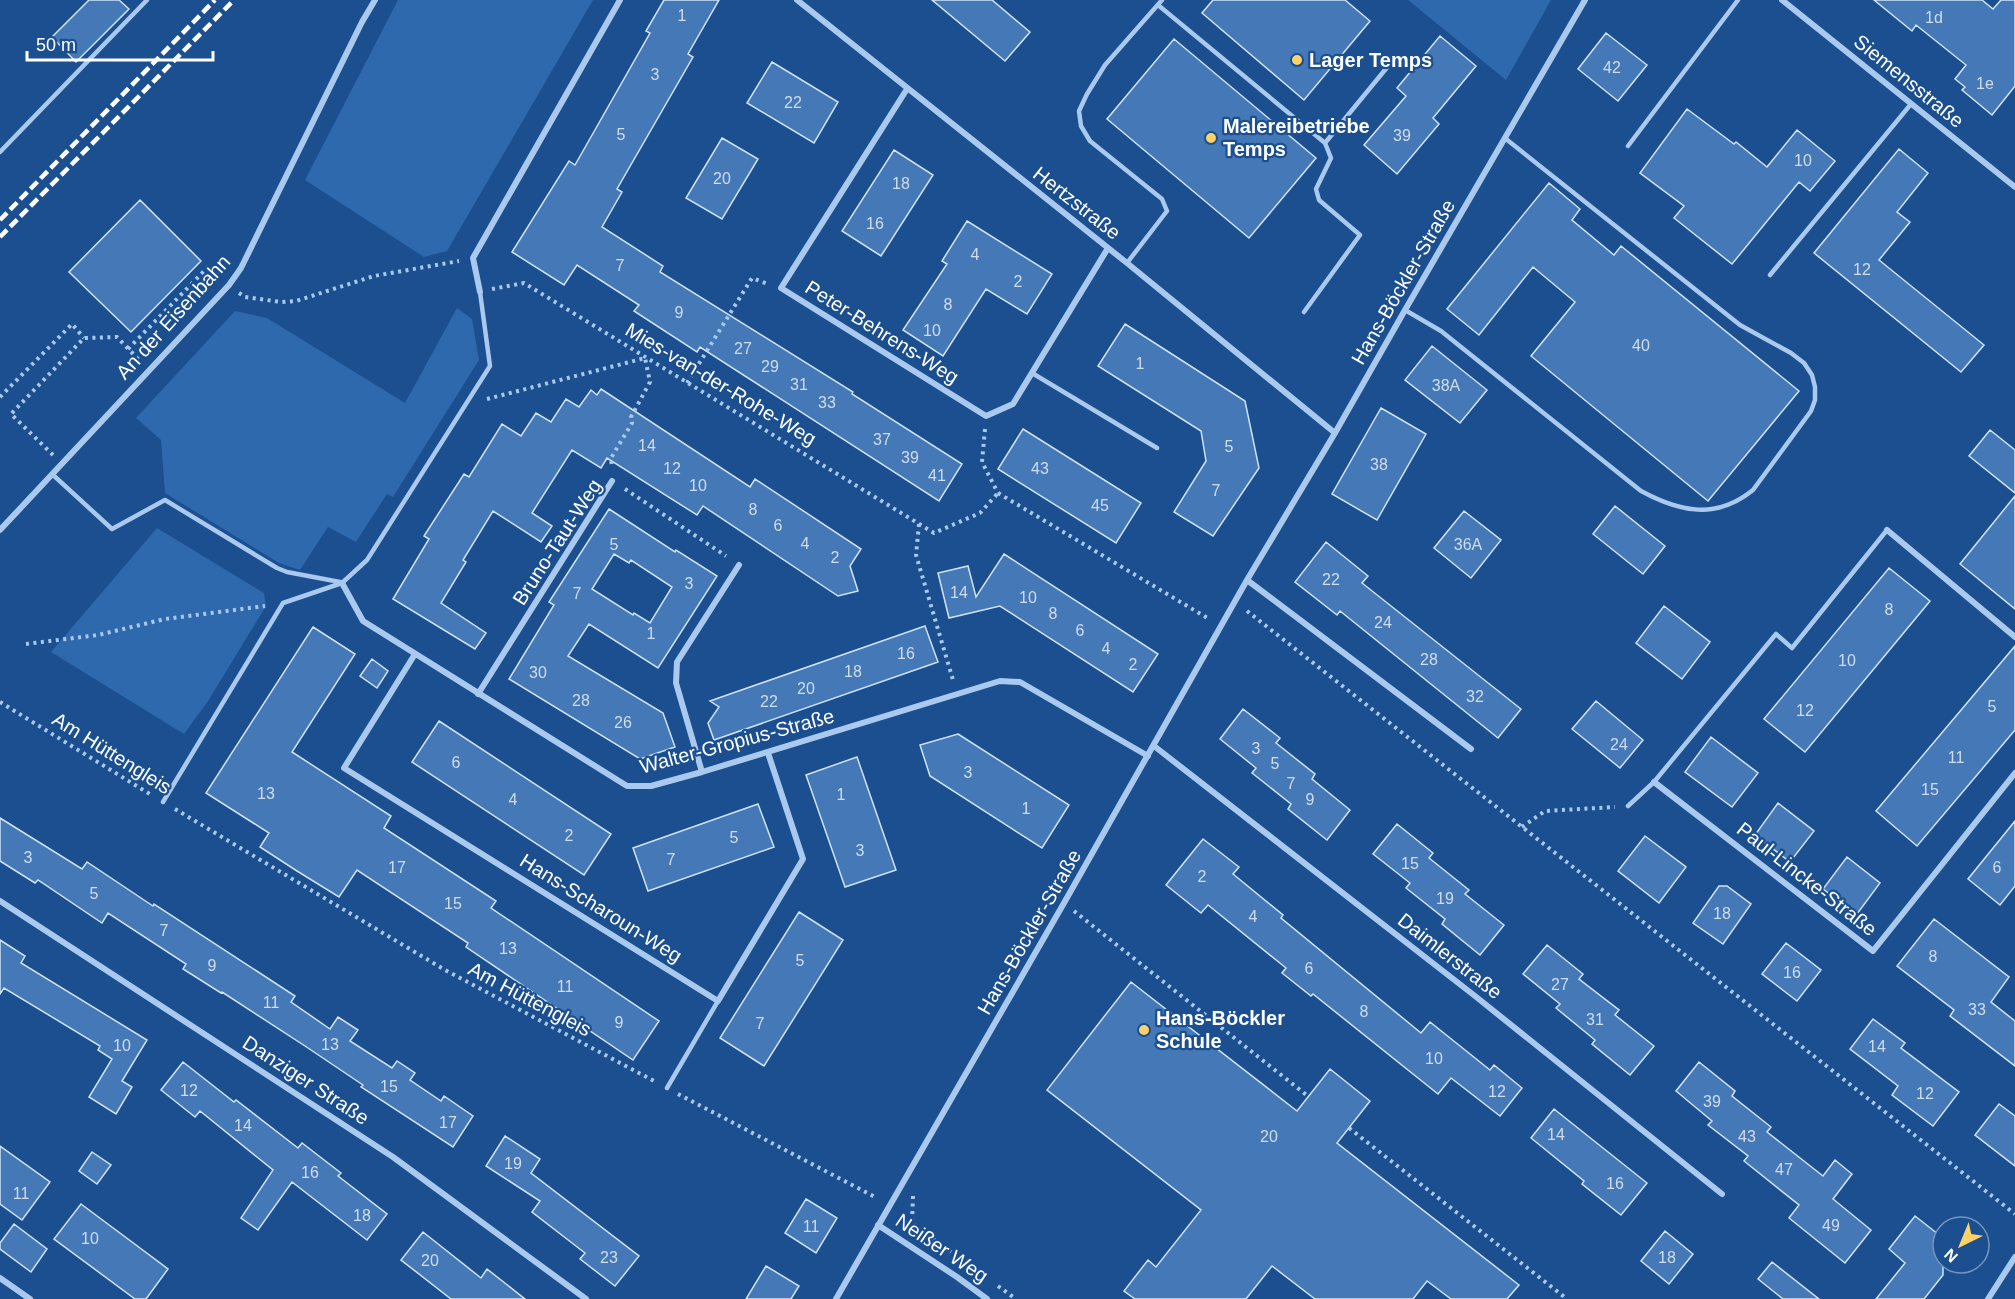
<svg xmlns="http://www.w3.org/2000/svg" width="2015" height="1299" viewBox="0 0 2015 1299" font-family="Arial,sans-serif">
<rect width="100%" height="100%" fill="#1b4f8f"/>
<path fill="#2e69ad" d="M 398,0 L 593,0 L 447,251 L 424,257 L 305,180 Z
M 1408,0 L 1551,0 L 1506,80 Z
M 457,308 L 472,319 L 479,360 L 393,497 L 387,494 L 356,542 L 328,527 L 300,570 L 279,563 L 165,493 L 161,440 L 136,418 L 235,311 L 267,318 L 405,403 Z
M 157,528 L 264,593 L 266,606 L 208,701 L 184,734 L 51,652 Z"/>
<path fill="#4478b7" stroke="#cfe3fa" stroke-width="1.5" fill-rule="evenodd" d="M 89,0 L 119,0 L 129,9 L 76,62 L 52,37 Z
M 664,0 L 719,0 L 688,54 L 693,57 L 617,189 L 622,192 L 602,227 L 663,266 L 660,272 L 853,392 L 852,394 L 962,464 L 939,501 L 700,347 L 697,352 L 634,311 L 639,305 L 577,265 L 564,285 L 512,252 L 569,161 L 575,165 L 650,33 L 646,31 Z
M 932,0 L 992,0 L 1030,32 L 1005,61 Z
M 1213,0 L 1345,0 L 1370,21 L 1304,100 L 1202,13 Z
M 1874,0 L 1982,0 L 1993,9 L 2001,0 L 2015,0 L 2015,86 L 1992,115 L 1962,90 L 1965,87 L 1955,79 L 1966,65 L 1916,25 L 1912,31 Z
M 1606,33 L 1647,65 L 1618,101 L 1578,69 Z
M 1440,36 L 1476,66 L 1433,118 L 1439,124 L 1397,174 L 1364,145 L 1406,96 L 1397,88 Z
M 1174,39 L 1316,158 L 1249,238 L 1107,119 Z
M 772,62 L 838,102 L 814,143 L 747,103 Z
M 1687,109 L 1734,144 L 1736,142 L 1767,167 L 1797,130 L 1835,161 L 1810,191 L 1799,182 L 1732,264 L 1674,218 L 1684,206 L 1640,173 Z
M 722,138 L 758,159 L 722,219 L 686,198 Z
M 1899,149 L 1928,173 L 1897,212 L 1910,222 L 1879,260 L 1984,345 L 1961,372 L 1814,253 Z
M 894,150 L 933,175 L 881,256 L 842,231 Z
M 1549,183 L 1580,209 L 1572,220 L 1614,255 L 1621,246 L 1799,391 L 1708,501 L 1531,356 L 1575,302 L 1533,267 L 1479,335 L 1447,309 Z
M 140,200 L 201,261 L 131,332 L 69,272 Z
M 967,221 L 1052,274 L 1027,314 L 986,289 L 943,356 L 903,330 L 947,264 L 942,261 Z
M 1125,324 L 1245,401 L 1259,468 L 1213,536 L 1174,512 L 1206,461 L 1201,431 L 1098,366 Z
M 1432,346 L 1487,390 L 1460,423 L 1405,380 Z
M 601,389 L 750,487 L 755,479 L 861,549 L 850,566 L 858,591 L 838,596 L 703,506 L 697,515 L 607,458 L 601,468 L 572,450 L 532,513 L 552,526 L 541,542 L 493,511 L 463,560 L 466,562 L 441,603 L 486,633 L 475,649 L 393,599 L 429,539 L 424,536 L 464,474 L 469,477 L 502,424 L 521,436 L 536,413 L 551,422 L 566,399 L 579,407 L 591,390 L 597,395 Z
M 1381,408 L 1426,434 L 1377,520 L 1332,494 Z
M 1023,429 L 1141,503 L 1116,543 L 998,469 Z
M 1990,430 L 2015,450 L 2015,493 L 1969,456 Z
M 2015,496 L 2015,609 L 1960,564 Z
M 1615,506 L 1665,546 L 1643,574 L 1593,534 Z
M 609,509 L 675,552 L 676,550 L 717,576 L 658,668 L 589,624 L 568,656 L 663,713 L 675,747 L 640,759 L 509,679 L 554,605 L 549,602 ZM 614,554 L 629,563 L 631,560 L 672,587 L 650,623 L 634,613 L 633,615 L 592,589 Z
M 1464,511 L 1501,540 L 1471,578 L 1434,548 Z
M 1326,542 L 1368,576 L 1362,583 L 1521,709 L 1498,738 L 1340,611 L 1337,615 L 1295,582 Z
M 1004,554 L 1158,654 L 1133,692 L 1000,606 L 949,618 L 938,573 L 968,566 L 976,597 Z
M 1889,568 L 1930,601 L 1805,752 L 1764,719 Z
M 1664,606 L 1710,642 L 1682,679 L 1636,643 Z
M 925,626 L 938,662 L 714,740 L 708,723 L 719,707 L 710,701 Z
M 313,627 L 355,654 L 292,752 L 391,816 L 384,828 L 496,901 L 491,908 L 659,1021 L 633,1060 L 466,947 L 468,943 L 357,870 L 339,897 L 297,871 L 260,847 L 269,833 L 206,793 Z
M 2015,646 L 2015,730 L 1917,846 L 1876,811 Z
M 372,659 L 388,671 L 377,688 L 360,676 Z
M 1596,701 L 1643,740 L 1620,768 L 1572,729 Z
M 1243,709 L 1280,738 L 1276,743 L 1315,774 L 1312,779 L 1350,810 L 1327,840 L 1288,809 L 1291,804 L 1252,773 L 1256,768 L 1220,739 Z
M 439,721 L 611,834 L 584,875 L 412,762 Z
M 958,734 L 1069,805 L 1042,848 L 930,776 L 920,745 Z
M 1711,737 L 1758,773 L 1732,807 L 1685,772 Z
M 857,757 L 896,870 L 845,887 L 806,775 Z
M 1778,803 L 1814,831 L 1790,862 L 1755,835 Z
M 758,804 L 774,847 L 648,891 L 633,848 Z
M 0,818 L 82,869 L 87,862 L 153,906 L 154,904 L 295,996 L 291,1002 L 330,1029 L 338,1017 L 358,1030 L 350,1041 L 392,1068 L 397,1061 L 415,1073 L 410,1080 L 441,1101 L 444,1096 L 473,1116 L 453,1147 L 361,1087 L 363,1085 L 305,1046 L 222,992 L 221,993 L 183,969 L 186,964 L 108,913 L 102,923 L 38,880 L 35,883 L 0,861 Z
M 2015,821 L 2015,886 L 2000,905 L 1968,879 Z
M 1397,824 L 1433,853 L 1429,858 L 1469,890 L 1465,894 L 1504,925 L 1480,955 L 1442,924 L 1445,919 L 1406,888 L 1410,883 L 1373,854 Z
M 1645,836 L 1686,867 L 1659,903 L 1618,871 Z
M 1203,839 L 1239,867 L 1233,874 L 1283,915 L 1281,918 L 1421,1033 L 1430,1022 L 1490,1070 L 1494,1065 L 1522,1088 L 1500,1116 L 1451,1078 L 1438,1094 L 1313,994 L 1311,996 L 1282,973 L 1286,968 L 1208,905 L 1201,913 L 1166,885 Z
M 1847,857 L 1880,883 L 1857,914 L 1823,889 Z
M 1719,886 L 1727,886 L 1751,904 L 1723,944 L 1693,923 Z
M 799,912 L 843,940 L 764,1066 L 720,1038 Z
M 1934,919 L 2009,977 L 1991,1002 L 2015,1021 L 2015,1066 L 1950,1016 L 1954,1010 L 1897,966 Z
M 0,940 L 25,956 L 21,963 L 147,1040 L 122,1081 L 132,1087 L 116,1114 L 89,1097 L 112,1059 L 98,1050 L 100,1046 L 4,988 L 0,994 Z
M 1786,943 L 1821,970 L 1797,1001 L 1762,974 Z
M 1547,945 L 1583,974 L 1579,979 L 1619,1010 L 1615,1015 L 1654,1046 L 1630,1075 L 1592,1044 L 1595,1040 L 1556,1008 L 1560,1004 L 1523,974 Z
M 1131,982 L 1297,1111 L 1330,1069 L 1370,1101 L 1337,1143 L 1519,1285 L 1507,1299 L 1451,1299 L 1427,1281 L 1413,1299 L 1315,1299 L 1272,1266 L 1246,1299 L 1135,1299 L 1124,1291 L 1148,1260 L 1156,1267 L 1201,1210 L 1047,1090 Z
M 1873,1019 L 1905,1043 L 1901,1048 L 1959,1092 L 1933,1126 L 1892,1095 L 1898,1086 L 1850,1049 Z
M 183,1062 L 234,1102 L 236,1100 L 298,1148 L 302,1143 L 341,1173 L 338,1176 L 387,1214 L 367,1240 L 292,1182 L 258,1230 L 241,1218 L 273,1170 L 200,1111 L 195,1117 L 161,1090 Z
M 1699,1062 L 1735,1091 L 1732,1096 L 1771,1127 L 1767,1132 L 1823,1176 L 1835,1160 L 1852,1174 L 1833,1199 L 1871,1230 L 1845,1263 L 1789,1218 L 1799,1205 L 1744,1161 L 1748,1156 L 1708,1125 L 1712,1121 L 1676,1091 Z
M 1999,1104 L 2015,1116 L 2015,1166 L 1975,1135 Z
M 1554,1109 L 1647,1183 L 1621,1215 L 1582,1184 L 1584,1181 L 1531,1138 Z
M 505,1136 L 540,1159 L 531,1173 L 639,1256 L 615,1286 L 580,1259 L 585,1253 L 532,1212 L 540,1201 L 486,1166 Z
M 0,1146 L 50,1182 L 22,1220 L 0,1204 Z
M 92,1152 L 111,1165 L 97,1184 L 79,1171 Z
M 806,1199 L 837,1218 L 816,1253 L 785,1233 Z
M 81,1204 L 168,1269 L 146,1299 L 135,1299 L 54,1239 Z
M 1915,1216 L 1943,1238 L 1943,1275 L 1924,1299 L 1876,1299 L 1905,1263 L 1889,1249 Z
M 14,1224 L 47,1249 L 31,1272 L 0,1249 L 0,1243 Z
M 1665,1231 L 1693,1254 L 1669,1284 L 1641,1261 Z
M 423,1232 L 481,1278 L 487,1269 L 525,1299 L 451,1299 L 401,1260 Z
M 1772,1262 L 1819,1299 L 1783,1299 L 1758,1279 Z
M 766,1266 L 799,1286 L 791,1299 L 746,1299 Z"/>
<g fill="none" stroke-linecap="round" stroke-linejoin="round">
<path stroke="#a9c9ee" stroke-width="4" stroke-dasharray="3 4.5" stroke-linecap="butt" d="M 492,289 L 524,283 L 934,533 L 980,513 L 998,493
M 239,293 L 245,297 L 281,302 L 296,301 L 374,276 L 459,261
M 128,349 L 209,266 L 218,274
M 687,383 L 752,278 L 768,284
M 0,397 L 72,324 L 84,338
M 487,399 L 645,358 L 650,382 L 631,417 L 632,423 L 611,458 L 612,468
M 985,429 L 982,462 L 998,493
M 53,455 L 11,414 L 84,338 L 117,337 L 139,360
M 625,489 L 726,556
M 998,493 L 1209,619
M 919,524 L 916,555 L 953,680
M 1247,611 L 2015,1214
M 26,644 L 98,635 L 165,619 L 265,606
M 0,702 L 153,796
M 175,809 L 445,970 L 656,1082
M 1522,827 L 1545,811 L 1615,807
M 1074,911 L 1309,1097
M 678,1094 L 875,1197
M 1349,1128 L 1567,1299
M 913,1196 L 912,1223 L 951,1252
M 998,1286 L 1016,1299"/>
<path stroke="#a9c9ee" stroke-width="4.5" d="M 1158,5 L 1325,143 L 1331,158 L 1316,189 L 1319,200 L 1360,235 L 1304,312
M 1325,143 L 1389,65
M 1628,146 L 1738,0
M 0,152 L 147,0
M 1127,263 L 1167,211 L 1162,199 L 1090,141 L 1081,126 L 1079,111 L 1087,94 L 1105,65 L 1162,0
M 1770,275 L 1911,104
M 1405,310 L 1441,331 L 1641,491 C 1680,512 1716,520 1753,490 L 1811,411 L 1815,400 L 1815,387 L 1812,375 L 1804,363 L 1791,353 L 1740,325 L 1506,139
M 1032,373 L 1157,448
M 52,474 L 112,529 L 165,500 L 277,568 L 287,572 L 340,582
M 163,802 L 283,603 L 342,583 L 367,560 L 490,366 L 480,292
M 1628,806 L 1654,782 L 1776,634 L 1792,648 L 1887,530
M 667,1088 L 718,1001"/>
<path stroke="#a9c9ee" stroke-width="6" d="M 797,0 L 1127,263 L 1335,433
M 1782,0 L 2015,187
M 907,89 L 781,288 L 986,416 L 1013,404 L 1108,248
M 480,292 L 473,258 L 620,0
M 0,530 L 229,285 L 241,268 L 362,22 L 375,0
M 1887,530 L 2015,637
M 1247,580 L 1471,749
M 342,583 L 363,621 L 627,786 L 651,786 L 702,772 L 1000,681 L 1020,682 L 1148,756
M 415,654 L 344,768 L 718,1001 L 803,859 L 768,753
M 478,694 L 612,481
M 1154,746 L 1475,996 L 1722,1194
M 702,772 L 676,683 L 677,662 L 739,565
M 1654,782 L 1873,951 L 2015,773
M 0,901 L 393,1157 L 586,1299
M 878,1225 L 957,1277 L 987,1299
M 0,1278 L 30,1299
M 836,1299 L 1064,903 L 1247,580 L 1335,433 L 1405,310 L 1585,0
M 1988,1299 L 2015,1257"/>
<path stroke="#fff" stroke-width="4.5" stroke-dasharray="10 4.5" stroke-linecap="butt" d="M 0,220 L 215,0
M 0,237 L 234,0"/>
</g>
<g fill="#ffd166" stroke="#1b4f8f" stroke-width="2">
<circle cx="1297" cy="60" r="6"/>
<circle cx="1211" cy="138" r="6"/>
<circle cx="1144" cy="1030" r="6"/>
</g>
<g text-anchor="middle" stroke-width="4.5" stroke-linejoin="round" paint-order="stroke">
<g font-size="16" fill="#d0dded">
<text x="682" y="21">1</text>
<text x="1934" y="23">1d</text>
<text x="1612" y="73">42</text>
<text x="655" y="80">3</text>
<text x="1985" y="89">1e</text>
<text x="793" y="108">22</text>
<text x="621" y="140">5</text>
<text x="1402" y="141">39</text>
<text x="1803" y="166">10</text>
<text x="722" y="184">20</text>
<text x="901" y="189">18</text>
<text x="875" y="229">16</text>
<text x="975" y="260">4</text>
<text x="620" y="271">7</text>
<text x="1862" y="275">12</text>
<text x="1018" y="287">2</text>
<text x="948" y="310">8</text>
<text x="679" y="318">9</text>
<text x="932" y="336">10</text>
<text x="1641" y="351">40</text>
<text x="743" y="354">27</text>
<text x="1140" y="369">1</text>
<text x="770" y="372">29</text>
<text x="799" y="390">31</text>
<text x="1446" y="391">38A</text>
<text x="827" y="408">33</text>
<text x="882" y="445">37</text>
<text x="647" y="451">14</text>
<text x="1229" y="452">5</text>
<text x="910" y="463">39</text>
<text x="1379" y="470">38</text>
<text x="672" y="474">12</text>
<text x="1040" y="474">43</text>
<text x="937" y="481">41</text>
<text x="698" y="491">10</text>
<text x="1216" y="496">7</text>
<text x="1100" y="511">45</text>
<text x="753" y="515">8</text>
<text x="778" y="531">6</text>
<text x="805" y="549">4</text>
<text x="614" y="550">5</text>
<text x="1468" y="550">36A</text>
<text x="835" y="563">2</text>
<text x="1331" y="585">22</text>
<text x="689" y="589">3</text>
<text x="959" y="598">14</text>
<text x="577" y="599">7</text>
<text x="1028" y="603">10</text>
<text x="1889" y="615">8</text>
<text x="1053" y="619">8</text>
<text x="1383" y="628">24</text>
<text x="1080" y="636">6</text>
<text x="651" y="639">1</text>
<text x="1106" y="654">4</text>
<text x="906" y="659">16</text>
<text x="1429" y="665">28</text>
<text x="1847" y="666">10</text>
<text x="1133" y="670">2</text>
<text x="853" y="677">18</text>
<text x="538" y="678">30</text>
<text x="806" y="694">20</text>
<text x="1475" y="702">32</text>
<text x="581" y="706">28</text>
<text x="769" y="707">22</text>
<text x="1992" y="712">5</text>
<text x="1805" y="716">12</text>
<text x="623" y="728">26</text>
<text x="1619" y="750">24</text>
<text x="1256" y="754">3</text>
<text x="1956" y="763">11</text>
<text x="456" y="768">6</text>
<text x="1275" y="769">5</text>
<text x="968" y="778">3</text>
<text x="1291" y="789">7</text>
<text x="1930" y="795">15</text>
<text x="266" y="799">13</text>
<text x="841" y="800">1</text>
<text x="513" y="805">4</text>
<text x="1310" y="805">9</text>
<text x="1026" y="814">1</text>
<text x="569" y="841">2</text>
<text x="734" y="843">5</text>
<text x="860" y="856">3</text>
<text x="28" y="863">3</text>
<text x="671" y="865">7</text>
<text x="1410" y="869">15</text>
<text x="397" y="873">17</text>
<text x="1997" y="873">6</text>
<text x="1202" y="882">2</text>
<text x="94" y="899">5</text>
<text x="1445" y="904">19</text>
<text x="453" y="909">15</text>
<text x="1722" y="919">18</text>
<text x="1253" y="922">4</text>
<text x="164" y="936">7</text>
<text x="508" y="954">13</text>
<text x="1933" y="962">8</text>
<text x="800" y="966">5</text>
<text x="212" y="971">9</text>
<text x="1309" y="974">6</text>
<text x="1792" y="978">16</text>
<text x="1560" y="990">27</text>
<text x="565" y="992">11</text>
<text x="271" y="1008">11</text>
<text x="1977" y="1015">33</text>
<text x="1364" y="1017">8</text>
<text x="1595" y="1025">31</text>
<text x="619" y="1028">9</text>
<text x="760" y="1029">7</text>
<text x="330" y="1050">13</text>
<text x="122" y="1051">10</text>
<text x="1877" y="1052">14</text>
<text x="1434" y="1064">10</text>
<text x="389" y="1092">15</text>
<text x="189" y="1096">12</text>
<text x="1497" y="1097">12</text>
<text x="1925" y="1099">12</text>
<text x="1712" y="1107">39</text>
<text x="448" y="1128">17</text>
<text x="243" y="1131">14</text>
<text x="1556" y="1140">14</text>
<text x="1269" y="1142">20</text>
<text x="1747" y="1142">43</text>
<text x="513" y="1169">19</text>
<text x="1784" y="1175">47</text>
<text x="310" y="1178">16</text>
<text x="1615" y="1189">16</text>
<text x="21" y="1199">11</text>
<text x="362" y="1221">18</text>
<text x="1831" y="1231">49</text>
<text x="811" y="1232">11</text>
<text x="90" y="1244">10</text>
<text x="609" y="1263">23</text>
<text x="1667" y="1263">18</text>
<text x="430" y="1266">20</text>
</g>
<g font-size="20" font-weight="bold" fill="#fff" stroke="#1b4f8f" text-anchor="start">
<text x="1309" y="67">Lager Temps</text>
<text x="1223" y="133">Malereibetriebe<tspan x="1223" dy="23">Temps</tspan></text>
<text x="1156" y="1025">Hans-Böckler<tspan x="1156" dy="23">Schule</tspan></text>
</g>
<g font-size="20" fill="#fff" stroke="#1b4f8f">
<text transform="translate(1909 81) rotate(39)" y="7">Siemensstraße</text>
<text transform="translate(1077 203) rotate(38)" y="7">Hertzstraße</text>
<text transform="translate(1403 282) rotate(-60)" y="7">Hans-Böckler-Straße</text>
<text transform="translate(173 317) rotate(-48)" y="7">An der Eisenbahn</text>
<text transform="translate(882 332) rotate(32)" y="7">Peter-Behrens-Weg</text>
<text transform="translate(721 384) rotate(31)" y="7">Mies-van-der-Rohe-Weg</text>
<text transform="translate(557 542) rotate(-57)" y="7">Bruno-Taut-Weg</text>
<text transform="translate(737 741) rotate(-15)" y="7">Walter-Gropius-Straße</text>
<text transform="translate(112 753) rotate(32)" y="7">Am Hüttengleis</text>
<text transform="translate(1807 879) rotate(38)" y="7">Paul-Lincke-Straße</text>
<text transform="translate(601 908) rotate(32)" y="7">Hans-Scharoun-Weg</text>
<text transform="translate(1029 932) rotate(-60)" y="7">Hans-Böckler-Straße</text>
<text transform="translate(1450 956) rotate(38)" y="7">Daimlerstraße</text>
<text transform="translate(530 999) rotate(28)" y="7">Am Hüttengleis</text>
<text transform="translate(306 1080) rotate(33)" y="7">Danziger Straße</text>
<text transform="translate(942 1248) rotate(34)" y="7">Neißer Weg</text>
</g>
</g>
<g transform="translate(1961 1245) rotate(223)"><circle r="28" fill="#1b4f8f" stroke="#7695bc" stroke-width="1.5"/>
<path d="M0-4.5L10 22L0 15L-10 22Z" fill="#ffd166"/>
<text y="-9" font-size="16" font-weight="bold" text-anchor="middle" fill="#ffffff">N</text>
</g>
<path d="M27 51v9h186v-9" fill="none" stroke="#ffffff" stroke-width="3"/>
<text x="36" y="51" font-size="18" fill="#ffffff" stroke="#1b4f8f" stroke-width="4.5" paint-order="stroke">50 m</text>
</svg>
